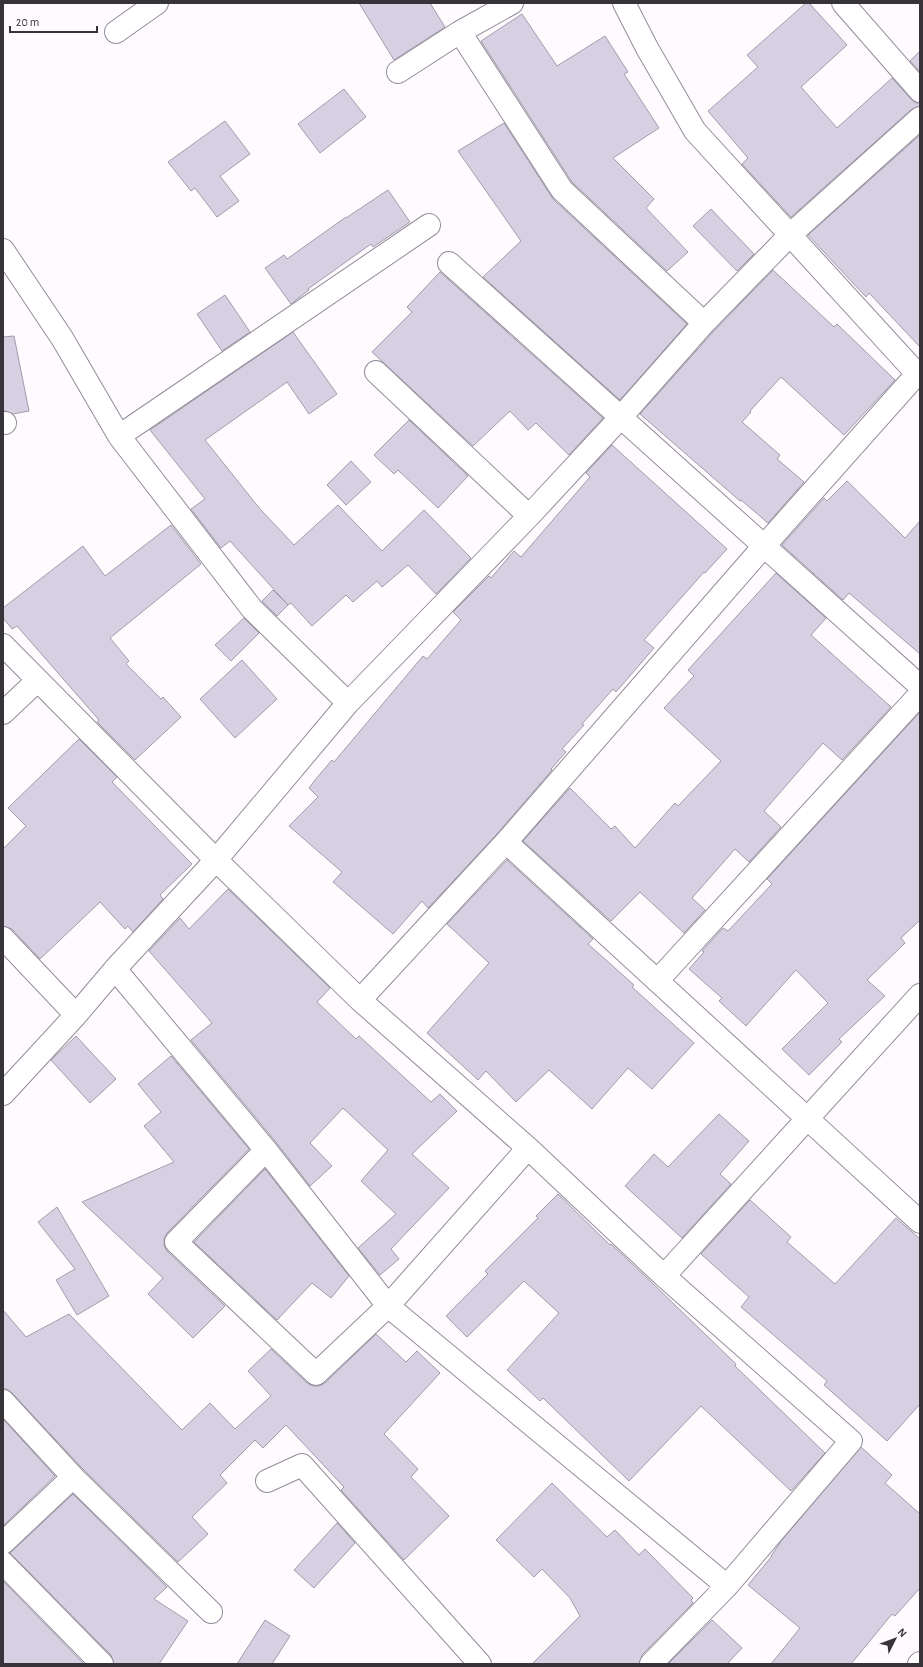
<svg xmlns="http://www.w3.org/2000/svg" width="923" height="1667" viewBox="0 0 923 1667" font-family="'Alegreya Sans',sans-serif">
<rect width="100%" height="100%" fill="#fdfbfe"/>
<path fill="#d6d1e2" stroke="#a19cad" d="M 359,3 L 430,3 L 445,27 L 394,60 Z
M 806,3 L 809,3 L 847,45 L 801,87 L 837,128 L 892,78 L 911,99 L 916,103 L 920,103 L 920,106 L 912,109 L 791,217 L 742,164 L 748,158 L 708,111 L 758,67 L 747,55 Z
M 522,14 L 557,66 L 605,36 L 628,72 L 624,74 L 659,128 L 613,158 L 654,199 L 646,208 L 688,252 L 667,271 L 572,182 L 481,41 Z
M 920,51 L 920,72 L 910,61 Z
M 344,89 L 366,117 L 320,153 L 298,124 Z
M 225,121 L 250,154 L 220,176 L 239,201 L 217,217 L 195,188 L 191,191 L 168,162 Z
M 504,123 L 553,199 L 687,324 L 620,400 L 483,277 L 521,241 L 458,151 Z
M 920,135 L 920,347 L 869,293 L 866,297 L 808,235 Z
M 388,190 L 410,222 L 373,247 L 371,244 L 308,289 L 309,290 L 291,304 L 265,268 L 284,255 L 287,259 L 346,217 L 346,218 Z
M 711,209 L 754,254 L 737,271 L 693,226 Z
M 773,270 L 834,327 L 837,324 L 895,380 L 844,435 L 781,377 L 750,411 L 751,412 L 742,422 L 780,455 L 777,459 L 804,482 L 768,523 L 741,500 L 740,501 L 640,414 L 713,332 Z
M 440,272 L 603,418 L 569,455 L 536,423 L 528,430 L 510,411 L 473,446 L 372,352 L 412,312 L 407,307 Z
M 225,295 L 250,332 L 222,351 L 197,314 Z
M 293,332 L 337,394 L 309,414 L 287,382 L 205,440 L 260,509 L 294,545 L 338,505 L 382,551 L 424,510 L 471,558 L 436,594 L 408,565 L 382,587 L 377,581 L 353,602 L 346,595 L 312,626 L 291,603 L 288,605 L 230,541 L 221,548 L 191,509 L 205,499 L 150,430 Z
M 14,336 L 29,411 L 13,414 L 3,410 L 3,337 Z
M 409,420 L 468,476 L 438,508 L 398,470 L 394,474 L 374,455 Z
M 612,445 L 727,549 L 705,573 L 704,572 L 644,640 L 654,648 L 616,692 L 613,689 L 582,724 L 584,725 L 562,749 L 566,752 L 551,769 L 552,770 L 497,834 L 428,908 L 422,901 L 393,934 L 333,882 L 342,872 L 289,826 L 318,797 L 309,788 L 315,780 L 332,760 L 334,762 L 423,656 L 427,659 L 461,620 L 453,612 L 489,576 L 491,578 L 514,551 L 521,557 L 590,477 L 586,473 Z
M 351,461 L 371,482 L 346,505 L 327,485 Z
M 847,481 L 905,538 L 920,521 L 920,654 L 849,593 L 843,600 L 782,545 L 824,498 L 827,501 Z
M 171,525 L 201,564 L 110,638 L 129,661 L 126,664 L 161,699 L 163,697 L 181,717 L 135,760 L 97,722 L 99,720 L 17,626 L 12,629 L 3,618 L 3,608 L 83,546 L 105,576 Z
M 776,573 L 826,618 L 811,635 L 891,707 L 842,760 L 823,743 L 764,811 L 781,827 L 749,862 L 735,849 L 692,898 L 705,910 L 684,933 L 640,892 L 611,921 L 523,841 L 570,788 L 611,829 L 615,826 L 635,848 L 675,803 L 678,806 L 721,761 L 664,708 L 694,676 L 688,670 Z
M 273,590 L 288,605 L 277,616 L 262,601 Z
M 244,618 L 259,633 L 231,661 L 215,645 Z
M 242,660 L 277,699 L 235,738 L 200,699 Z
M 920,712 L 920,920 L 901,938 L 905,943 L 867,980 L 885,996 L 839,1039 L 842,1042 L 809,1075 L 782,1049 L 828,1003 L 796,970 L 746,1026 L 719,1001 L 722,998 L 689,969 L 704,952 L 702,951 L 723,928 L 728,931 L 772,884 L 767,879 Z
M 79,739 L 117,777 L 112,782 L 192,864 L 160,895 L 163,899 L 133,932 L 128,926 L 125,929 L 100,902 L 40,959 L 12,929 L 3,926 L 3,849 L 26,826 L 8,808 Z
M 507,860 L 593,939 L 588,944 L 634,985 L 632,987 L 694,1043 L 652,1089 L 628,1068 L 592,1109 L 549,1070 L 516,1102 L 486,1071 L 478,1080 L 427,1033 L 489,963 L 447,924 Z
M 228,889 L 330,988 L 317,1002 L 356,1039 L 359,1036 L 431,1102 L 440,1094 L 457,1111 L 412,1154 L 449,1188 L 391,1249 L 399,1259 L 380,1275 L 358,1248 L 396,1214 L 361,1181 L 388,1150 L 343,1108 L 310,1143 L 332,1166 L 310,1186 L 276,1142 L 191,1040 L 212,1023 L 149,951 L 180,918 L 189,929 Z
M 76,1036 L 116,1079 L 90,1103 L 51,1060 Z
M 171,1056 L 249,1149 L 167,1233 L 164,1239 L 164,1245 L 167,1251 L 225,1306 L 193,1338 L 148,1294 L 163,1278 L 82,1202 L 174,1162 L 144,1126 L 161,1112 L 138,1084 Z
M 719,1114 L 749,1141 L 720,1174 L 731,1184 L 682,1238 L 625,1186 L 654,1154 L 668,1167 Z
M 265,1169 L 349,1276 L 331,1298 L 312,1283 L 277,1320 L 194,1242 Z
M 558,1194 L 610,1245 L 611,1244 L 646,1277 L 736,1364 L 735,1366 L 825,1453 L 791,1491 L 701,1406 L 629,1481 L 543,1398 L 540,1401 L 507,1370 L 559,1313 L 524,1281 L 467,1337 L 446,1316 L 488,1274 L 485,1271 L 538,1218 L 536,1216 Z
M 750,1200 L 791,1237 L 787,1242 L 835,1284 L 896,1218 L 920,1239 L 920,1404 L 887,1441 L 824,1385 L 827,1381 L 741,1307 L 749,1297 L 701,1254 Z
M 57,1207 L 109,1296 L 77,1315 L 56,1280 L 75,1269 L 38,1222 Z
M 3,1310 L 26,1337 L 69,1314 L 182,1430 L 210,1403 L 235,1429 L 271,1396 L 248,1371 L 271,1349 L 307,1383 L 313,1386 L 319,1386 L 325,1383 L 376,1334 L 406,1362 L 417,1351 L 440,1373 L 384,1434 L 418,1469 L 411,1477 L 449,1516 L 404,1560 L 341,1490 L 344,1487 L 286,1425 L 263,1448 L 255,1440 L 220,1475 L 227,1483 L 192,1517 L 208,1534 L 178,1562 L 82,1468 L 12,1393 L 7,1389 L 3,1389 Z
M 3,1419 L 55,1476 L 3,1526 Z
M 861,1447 L 892,1475 L 885,1483 L 920,1514 L 920,1588 L 895,1616 L 892,1614 L 851,1664 L 771,1664 L 800,1628 L 748,1585 L 772,1556 L 771,1556 L 782,1540 Z
M 552,1483 L 607,1537 L 615,1530 L 639,1555 L 645,1549 L 693,1598 L 691,1600 L 693,1603 L 642,1655 L 639,1664 L 532,1664 L 580,1616 L 570,1598 L 542,1569 L 534,1577 L 496,1540 Z
M 73,1494 L 167,1587 L 154,1599 L 188,1621 L 159,1664 L 114,1664 L 111,1655 L 10,1553 Z
M 337,1523 L 355,1543 L 314,1588 L 294,1570 Z
M 3,1581 L 84,1664 L 3,1664 Z
M 265,1620 L 290,1636 L 272,1664 L 237,1664 Z
M 712,1620 L 742,1648 L 727,1664 L 668,1664 Z"/>
<g fill="none" stroke-linecap="round" stroke-linejoin="round">
<defs>
<path id="street" d="M 624,3 L 647,48 L 695,131 L 920,377
M 843,3 L 920,91
M 116,32 L 157,3
M 460,32 L 562,190 L 704,323
M 398,72 L 460,32 L 512,3
M 3,250 L 62,338 L 119,436 L 252,609 L 348,703
M 449,263 L 920,686
M 376,372 L 529,516
M 3,423 L 5,423
M 119,436 L 429,225
M 3,645 L 216,860 L 360,1000 L 528,1148 L 664,1276 L 851,1441 L 727,1586 L 651,1664
M 3,713 L 37,681
M 506,842 L 920,1222
M 3,938 L 76,1015
M 115,969 L 266,1150 L 388,1306 L 727,1586
M 657,981 L 920,694
M 360,1000 L 506,842 L 764,546 L 917,374
M 3,1094 L 76,1015 L 115,969 L 216,860 L 348,703 L 529,516 L 621,417 L 704,323 L 791,234 L 920,118
M 266,1150 L 176,1242 L 316,1374 L 388,1306 L 528,1148
M 664,1276 L 920,995
M 3,1401 L 73,1477 L 211,1612
M 267,1481 L 302,1465 L 480,1664
M 3,1543 L 73,1477
M 3,1563 L 102,1664
M 919,1664 L 920,1663"/>
</defs>
<use href="#street" stroke="#958b9a" stroke-width="24"/>
<use href="#street" stroke="#fff" stroke-width="22"/>
</g>
<rect width="923" height="1667" fill="none" stroke="#363339" stroke-width="8"/>
<g transform="translate(895 1639) rotate(48)" stroke="#fdfbfe" stroke-width="3" paint-order="stroke">
<path d="M0-3L7 15L0 10L-7 15Z" fill="#363339"/>
<text y="-6" font-size="11" font-weight="bold" text-anchor="middle" fill="#363339">N</text>
</g>
<path d="M10 26v6h87v-6" fill="none" stroke="#363339" stroke-width="2"/>
<text x="16" y="26" font-size="12" fill="#363339" stroke="#fdfbfe" stroke-width="3" paint-order="stroke">20 m</text>
</svg>
